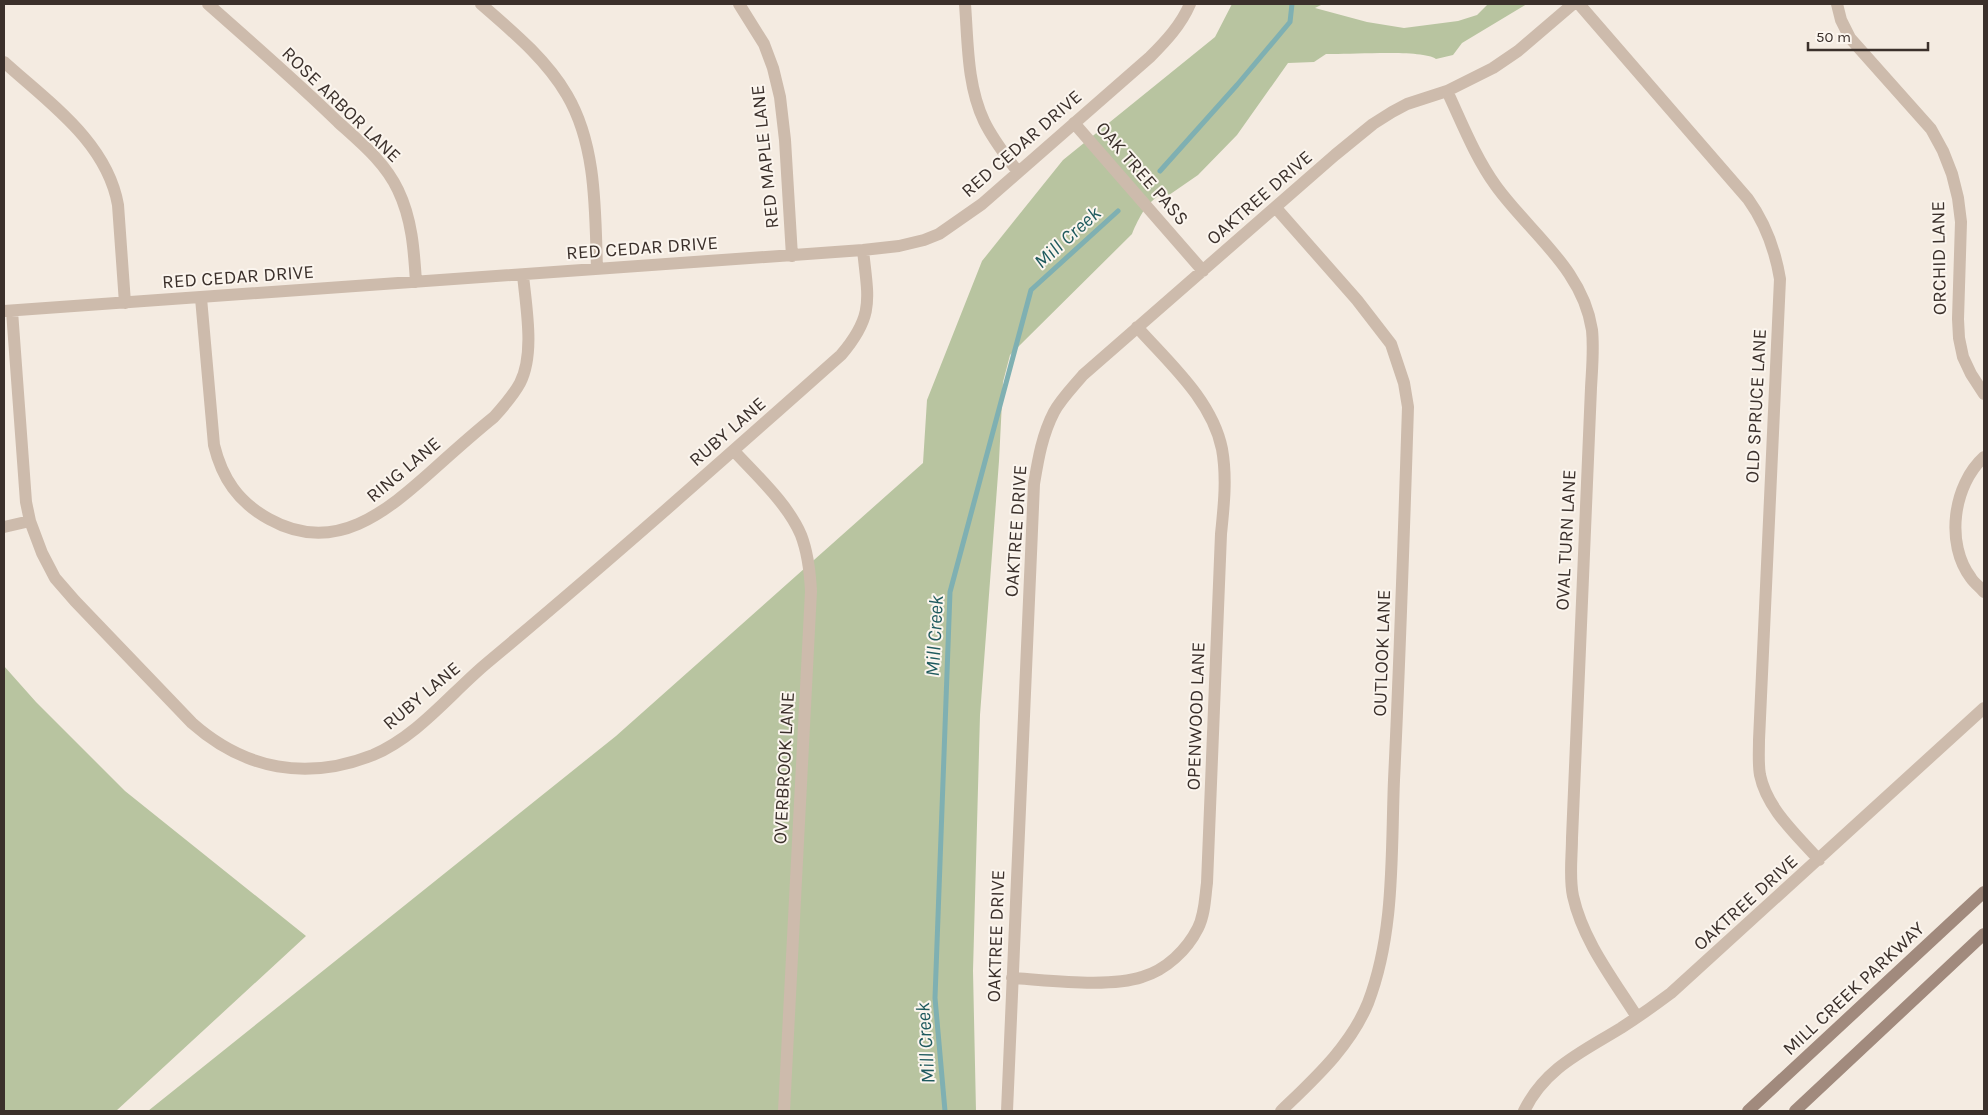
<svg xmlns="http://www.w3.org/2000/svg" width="1988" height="1115" viewBox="0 0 1988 1115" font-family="Karla,sans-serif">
<rect width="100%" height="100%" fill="#f4ebe1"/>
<path fill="#b8c4a0" d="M 1232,4 L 1323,4 L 1315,8 L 1367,22 L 1404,28 L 1458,21 L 1477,15 L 1488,4 L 1527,4 L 1462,43 L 1453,55 L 1436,59 C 1421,49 1348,55 1326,54 L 1314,62 L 1288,63 L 1237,135 L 1198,175 L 1169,195 L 1166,192 C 1148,199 1139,217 1132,234 L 1010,355 L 1003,382 L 999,461 L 980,715 L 973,971 L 976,1111 L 148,1111 L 616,736 L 923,463 L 927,400 L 982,261 L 1063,160 L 1215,37 Z
M 4,666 L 36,702 L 125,791 L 306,936 L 116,1111 L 4,1111 Z"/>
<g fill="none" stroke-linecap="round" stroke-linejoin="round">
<path stroke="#7fb0b2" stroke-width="5" d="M 1160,171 L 1237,85 L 1290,22 L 1292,4
M 945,1111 L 935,998 L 950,592 L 1031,290 L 1118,211"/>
<path stroke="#cdbbac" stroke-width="12" d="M 208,4 C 252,43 296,81 338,122 C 360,142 385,162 398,190 C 412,219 414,250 416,282
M 481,4 C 512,31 546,59 567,95 C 597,146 595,212 597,269
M 739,4 L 764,44 L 773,68 L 780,97 L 785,140 L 792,256
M 965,4 C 968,43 967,85 984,121 C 993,140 1006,156 1018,172
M 1579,4 L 1748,199 C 1766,224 1775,249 1780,279 L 1759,740 C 1759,752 1758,764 1760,775 C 1767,809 1797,835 1819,860
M 1837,4 L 1841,20 L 1850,38 L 1931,129 L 1943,151 L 1952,174 L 1958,198 L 1961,222 L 1958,319 L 1959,338 L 1963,357 L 1971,374 L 1984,394
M 4,62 C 48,102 107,142 118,205 L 125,303
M 1447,91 C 1462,123 1475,157 1496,186 C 1530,233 1583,269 1592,330 C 1594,349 1592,369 1591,388 L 1572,838 C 1572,857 1569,877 1573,896 C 1583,941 1613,979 1637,1017
M 1074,123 L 1203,271
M 1276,208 L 1357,300 L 1391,344 L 1404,383 L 1408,407 C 1404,531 1400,656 1394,780 C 1391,854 1395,933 1368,1003 C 1350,1047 1314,1079 1281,1111
M 201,298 L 214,445 C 222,478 238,502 269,519 C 335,556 386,512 434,469 C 454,451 473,434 494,417 C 504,406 513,396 520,383 C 535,354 526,307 523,275
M 4,311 L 863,250 L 899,246 L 924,240 L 939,234 L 982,204 L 1150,57 C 1166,41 1181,25 1190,4
M 12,311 L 26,502 L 30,521 L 42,553 L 55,578 L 75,601 L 192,723 C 245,770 307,781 373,755 C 418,736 451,693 487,663 C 607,563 724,459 841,355 C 875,315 868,299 863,250
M 734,451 C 756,475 788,504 801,535 C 808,553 810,572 811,591 L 784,1111
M 1984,457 C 1953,485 1945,544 1971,578 C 1974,583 1980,587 1984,592
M 4,527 L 30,521
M 1012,978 C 1048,980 1109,988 1142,977 C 1166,970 1187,950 1198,928 C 1205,914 1205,897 1207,883 L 1221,534 C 1224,505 1227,477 1222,449 C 1212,400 1169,363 1137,327
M 1007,1111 L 1034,484 C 1038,460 1042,435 1054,412 C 1061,399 1073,387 1083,375 L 1335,155 L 1373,124 L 1392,112 L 1407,104 L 1447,91 L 1493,68 L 1518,51 L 1573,4
M 1524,1111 C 1545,1068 1582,1052 1621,1028 C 1638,1017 1655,1005 1671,993 L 1984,708"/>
<path stroke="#a18a7d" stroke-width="12" d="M 1748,1111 L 1984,892
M 1795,1111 L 1984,934"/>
</g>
<g text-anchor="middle" stroke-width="4" stroke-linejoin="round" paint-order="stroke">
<g font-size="19" fill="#3b302b" stroke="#fbf5ee">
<text transform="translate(342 104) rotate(44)" y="7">ROSE ARBOR LANE</text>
<text transform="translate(1021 143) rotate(-41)" y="7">RED CEDAR DRIVE</text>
<text transform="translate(764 157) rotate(-96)" y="7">RED MAPLE LANE</text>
<text transform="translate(1143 173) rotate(49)" y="7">OAK TREE PASS</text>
<text transform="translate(1259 197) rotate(-41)" y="7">OAKTREE DRIVE</text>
<text transform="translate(642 247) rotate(-4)" y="7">RED CEDAR DRIVE</text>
<text transform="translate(1938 258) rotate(-91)" y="7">ORCHID LANE</text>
<text transform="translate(238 276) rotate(-4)" y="7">RED CEDAR DRIVE</text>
<text transform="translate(1755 406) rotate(-87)" y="7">OLD SPRUCE LANE</text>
<text transform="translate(727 431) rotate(-41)" y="7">RUBY LANE</text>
<text transform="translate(403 469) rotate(-40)" y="7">RING LANE</text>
<text transform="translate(1015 531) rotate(-86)" y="7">OAKTREE DRIVE</text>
<text transform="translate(1565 540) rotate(-87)" y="7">OVAL TURN LANE</text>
<text transform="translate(1381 653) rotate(-88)" y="7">OUTLOOK LANE</text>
<text transform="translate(421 695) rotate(-40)" y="7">RUBY LANE</text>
<text transform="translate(1195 716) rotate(-88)" y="7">OPENWOOD LANE</text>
<text transform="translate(783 768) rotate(-87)" y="7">OVERBROOK LANE</text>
<text transform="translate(1745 902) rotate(-42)" y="7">OAKTREE DRIVE</text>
<text transform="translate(995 936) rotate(-88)" y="7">OAKTREE DRIVE</text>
<text transform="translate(1853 988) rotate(-43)" y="7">MILL CREEK PARKWAY</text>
</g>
<g font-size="20" font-style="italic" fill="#1f5a5e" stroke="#fbf5ee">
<text transform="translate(1067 237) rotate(-42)" y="7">Mill Creek</text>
<text transform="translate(934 636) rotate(-87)" y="7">Mill Creek</text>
<text transform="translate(925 1043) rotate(-94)" y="7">Mill Creek</text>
</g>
</g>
<rect width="1988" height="1115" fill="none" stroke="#3b302b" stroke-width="10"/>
<path d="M1808 42v8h120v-8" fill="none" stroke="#3b302b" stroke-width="2.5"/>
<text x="1816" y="42" font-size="15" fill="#3b302b" stroke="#fbf5ee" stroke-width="4" paint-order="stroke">50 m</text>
</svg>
